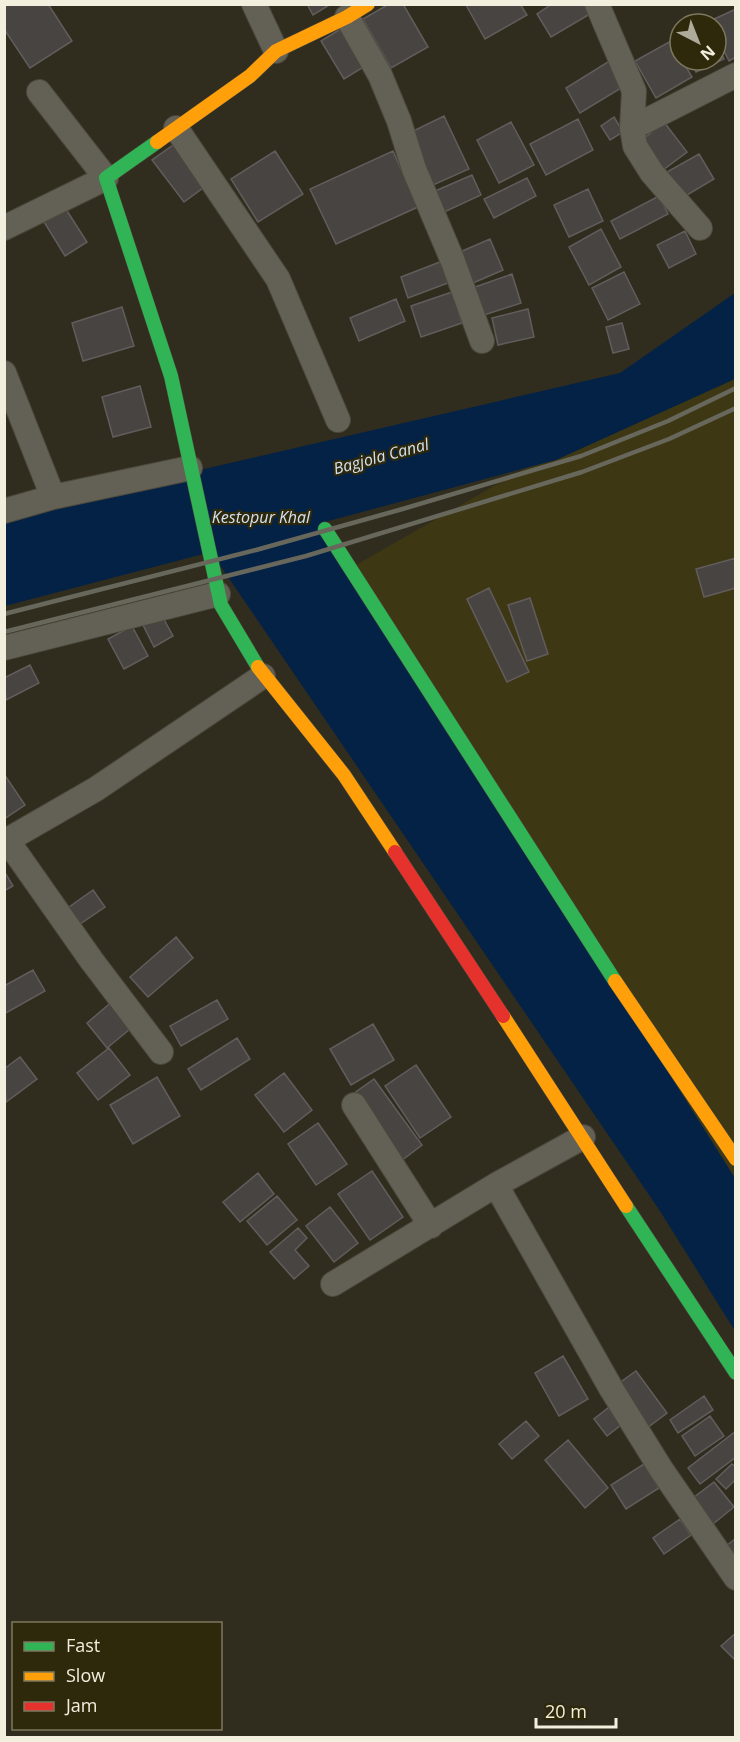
<svg xmlns="http://www.w3.org/2000/svg" width="740" height="1742" viewBox="0 0 740 1742" font-family="'Open Sans',sans-serif">
<rect width="100%" height="100%" fill="#302d1e"/>
<path fill="#3d3714" d="M 735,348 L 735,1181 L 349,569 Z"/>
<path fill="#042246" d="M 735,293 L 735,379 L 556,460 L 321,523 L 735,1178 L 735,1331 L 660,1211 L 211,552 L 5,606 L 5,518 L 83,497 L 620,373 Z"/>
<path fill="#484442" stroke="#625d5c" stroke-width="1.5" d="M 9,4 L 48,4 L 72,41 L 30,68 L 4,29 L 4,7 Z
M 307,4 L 331,4 L 313,15 Z
M 389,4 L 403,4 L 428,47 L 391,68 L 363,19 Z
M 467,4 L 520,4 L 527,15 L 485,39 L 466,5 Z
M 552,4 L 584,4 L 590,14 L 551,37 L 537,14 Z
M 736,9 L 736,57 L 729,61 L 716,34 L 716,24 L 711,24 L 710,21 Z
M 347,25 L 370,63 L 344,79 L 321,41 Z
M 671,41 L 680,56 L 680,60 L 682,60 L 692,77 L 656,98 L 635,61 Z
M 716,43 L 724,59 L 696,72 L 690,60 L 716,60 Z
M 611,60 L 626,85 L 580,113 L 566,88 Z
M 444,116 L 469,169 L 433,185 L 409,133 Z
M 614,117 L 623,132 L 610,140 L 601,126 Z
M 578,119 L 593,150 L 546,175 L 530,144 Z
M 511,122 L 534,165 L 499,183 L 477,140 Z
M 664,122 L 687,152 L 659,173 L 637,144 Z
M 176,143 L 207,185 L 184,202 L 152,160 Z
M 275,151 L 303,194 L 258,222 L 231,179 Z
M 393,151 L 418,207 L 336,244 L 310,189 Z
M 699,154 L 714,179 L 682,198 L 667,172 Z
M 472,175 L 481,195 L 442,213 L 433,192 Z
M 527,178 L 536,196 L 494,218 L 484,199 Z
M 588,189 L 603,221 L 569,237 L 554,205 Z
M 659,196 L 668,214 L 620,239 L 611,221 Z
M 62,203 L 87,242 L 65,256 L 41,217 Z
M 601,229 L 621,267 L 589,285 L 569,247 Z
M 685,231 L 696,254 L 669,268 L 657,245 Z
M 490,239 L 503,270 L 473,283 L 460,252 Z
M 445,260 L 453,281 L 408,298 L 401,277 Z
M 624,272 L 640,304 L 608,320 L 592,288 Z
M 512,274 L 521,303 L 484,315 L 475,287 Z
M 452,292 L 462,323 L 421,337 L 411,306 Z
M 396,299 L 405,321 L 359,341 L 350,318 Z
M 122,307 L 134,346 L 83,361 L 72,323 Z
M 528,309 L 534,337 L 498,345 L 492,318 Z
M 622,323 L 629,349 L 613,353 L 606,327 Z
M 140,386 L 151,427 L 113,437 L 102,397 Z
M 736,558 L 736,588 L 704,597 L 696,569 Z
M 489,588 L 529,672 L 507,682 L 467,599 Z
M 530,598 L 548,654 L 527,661 L 508,605 Z
M 161,614 L 173,636 L 154,647 L 143,625 Z
M 132,626 L 148,656 L 124,669 L 108,639 Z
M 30,665 L 39,683 L 6,700 L 4,678 Z
M 4,774 L 25,805 L 4,819 Z
M 4,871 L 13,886 L 4,891 Z
M 93,890 L 105,907 L 77,926 L 65,910 Z
M 176,937 L 193,958 L 148,997 L 130,977 Z
M 33,970 L 45,991 L 4,1014 L 4,986 Z
M 114,1000 L 135,1025 L 107,1048 L 87,1023 Z
M 217,1000 L 228,1019 L 181,1046 L 170,1026 Z
M 373,1024 L 394,1060 L 351,1085 L 330,1049 Z
M 237,1038 L 250,1059 L 201,1090 L 188,1069 Z
M 109,1048 L 130,1075 L 98,1100 L 77,1073 Z
M 20,1057 L 37,1079 L 6,1102 L 4,1069 Z
M 416,1065 L 451,1117 L 420,1138 L 385,1086 Z
M 284,1073 L 312,1110 L 284,1132 L 255,1095 Z
M 157,1077 L 180,1116 L 133,1144 L 110,1105 Z
M 374,1079 L 422,1145 L 401,1161 L 353,1094 Z
M 318,1123 L 347,1164 L 316,1185 L 288,1144 Z
M 372,1171 L 403,1217 L 370,1240 L 338,1194 Z
M 258,1173 L 274,1194 L 240,1222 L 223,1202 Z
M 277,1196 L 297,1220 L 267,1245 L 247,1221 Z
M 330,1207 L 358,1243 L 334,1262 L 306,1226 Z
M 298,1228 L 307,1238 L 295,1250 L 309,1266 L 294,1279 L 270,1252 Z
M 563,1356 L 588,1399 L 559,1416 L 535,1373 Z
M 636,1371 L 667,1413 L 647,1428 L 615,1386 Z
M 704,1396 L 713,1410 L 678,1433 L 670,1420 Z
M 613,1404 L 626,1421 L 607,1436 L 594,1419 Z
M 710,1416 L 724,1436 L 695,1456 L 682,1436 Z
M 526,1421 L 539,1436 L 512,1459 L 499,1444 Z
M 736,1431 L 736,1457 L 700,1484 L 688,1468 Z
M 568,1440 L 608,1488 L 585,1508 L 545,1460 Z
M 644,1464 L 659,1488 L 626,1509 L 611,1485 Z
M 732,1464 L 736,1467 L 736,1479 L 726,1489 L 716,1479 Z
M 714,1482 L 734,1507 L 713,1524 L 693,1498 Z
M 680,1519 L 691,1535 L 664,1554 L 653,1538 Z
M 736,1538 L 736,1570 L 720,1551 Z
M 736,1633 L 736,1661 L 721,1646 Z"/>
<g fill="none" stroke-linecap="round" stroke-linejoin="round">
<defs>
<path id="street" d="M 254,4 L 276,51
M 597,4 L 634,91 L 632,128 L 635,146 L 652,173 L 700,228
M 347,17 L 380,75 L 399,121 L 414,169 L 452,259 L 482,341
M 176,128 L 278,279 L 338,420
M 632,128 L 736,75
M 4,228 L 106,178 L 39,92
M 4,373 L 53,497 L 4,511
M 53,497 L 190,468
M 4,648 L 218,594
M 7,840 L 92,961 L 161,1052
M 4,842 L 96,789 L 263,676
M 354,1105 L 431,1226
M 496,1185 L 612,1390 L 661,1469 L 736,1578
M 333,1284 L 496,1185 L 583,1137"/>
<path id="fast" d="M 157,142 L 106,178 L 171,376 L 221,605 L 258,667
M 325,529 L 615,981
M 626,1206 L 736,1373"/>
<path id="slow" d="M 157,142 L 250,76 L 276,51 L 347,17 L 368,4
M 258,667 L 344,775 L 395,852
M 615,981 L 736,1159
M 503,1016 L 626,1206"/>
<path id="jam" d="M 395,852 L 503,1016"/>
</defs>
<use href="#street" stroke="#4c493c" stroke-width="26"/>
<use href="#fast" stroke="#4c493c" stroke-width="15"/>
<use href="#slow" stroke="#4c493c" stroke-width="15"/>
<use href="#jam" stroke="#4c493c" stroke-width="15"/>
<use href="#street" stroke="#636055" stroke-width="24"/>
<use href="#fast" stroke="#30b455" stroke-width="14"/>
<use href="#slow" stroke="#ff9f0a" stroke-width="14"/>
<use href="#jam" stroke="#e5322d" stroke-width="14"/>
<path stroke="#68675c" stroke-width="4.5" d="M 4,614 L 256,550 L 406,508 L 581,456 L 668,421 L 736,388
M 4,632 L 306,556 L 582,472 L 669,439 L 736,408"/>
</g>
<g text-anchor="middle" stroke-width="4.5" stroke-linejoin="round" paint-order="stroke">
<g font-size="16" font-style="italic" fill="#d4e1f3" stroke="#2e290b">
<text transform="translate(381 456) rotate(-15)" y="6">Bagjola Canal</text>
<text x="261" y="523">Kestopur Khal</text>
</g>
</g>
<rect width="740" height="1742" fill="none" stroke="#f2efde" stroke-width="12"/>
<rect x="12" y="1622" width="210" height="108" fill="#2e290b" stroke="#7c785f" stroke-width="1.5"/>
<rect x="24" y="1642" width="30" height="9" fill="#30b455" stroke="#7c785f" stroke-width="1.5"/>
<text x="66" y="1652" font-size="18" fill="#f2efde">Fast</text>
<rect x="24" y="1672" width="30" height="9" fill="#ff9f0a" stroke="#7c785f" stroke-width="1.5"/>
<text x="66" y="1682" font-size="18" fill="#f2efde">Slow</text>
<rect x="24" y="1702" width="30" height="9" fill="#e5322d" stroke="#7c785f" stroke-width="1.5"/>
<text x="66" y="1712" font-size="18" fill="#f2efde">Jam</text>
<g transform="translate(698 42) rotate(138)"><circle r="28" fill="#2e290b" stroke="#7c785f" stroke-width="1.5"/>
<path d="M0-4.5L10 22L0 15L-10 22Z" fill="#aeab9b"/>
<text y="-9" font-size="16" font-weight="bold" text-anchor="middle" fill="#f2efde">N</text>
</g>
<path d="M536 1718v9h80v-9" fill="none" stroke="#f2efde" stroke-width="3"/>
<text x="545" y="1718" font-size="18" fill="#f2efde" stroke="#2e290b" stroke-width="4.5" paint-order="stroke">20 m</text>
</svg>
